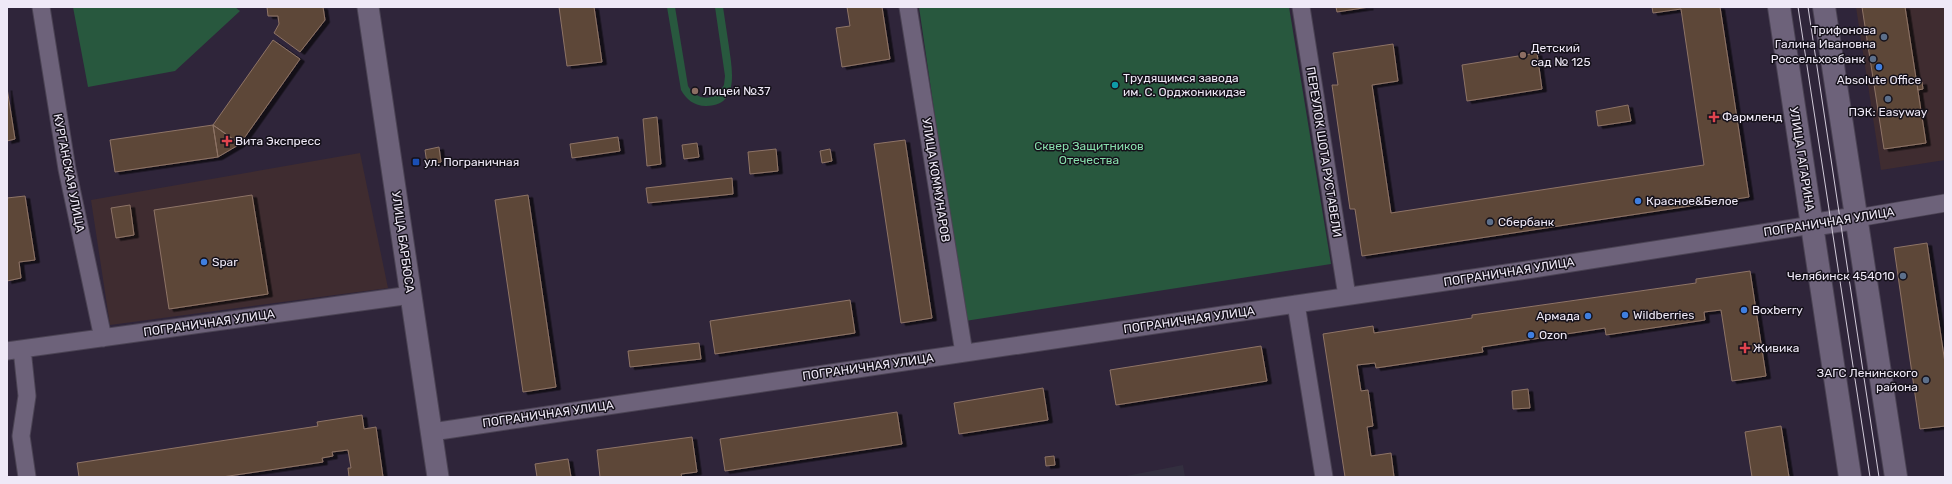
<svg xmlns="http://www.w3.org/2000/svg" width="1952" height="484" viewBox="0 0 1952 484" font-family="Rubik,sans-serif">
<defs>
<filter id="shadow"><feDropShadow dx="4.5" dy="2.5" stdDeviation="0" flood-color="#0009"/></filter>
</defs>
<rect width="100%" height="100%" fill="#2f253a"/>
<path fill="#3f2c30" d="M 1856,7 L 1945,7 L 1945,160 L 1881,170 Z
M 360,153 L 388,288 L 110,325 L 91,200 Z"/>
<path fill="#332f3f" d="M 1183,465 L 1185,477 L 1121,477 Z"/>
<path fill="#28583e" d="M 73,7 L 235,7 L 240,11 L 175,71 L 88,87 Z
M 667,7 L 675,7 L 688,86 C 695,98 707,101 718,94 L 724,85 L 725,76 L 715,7 L 723,7 C 725,20 727,34 729,47 C 732,69 740,106 706,106 C 694,106 686,99 681,90 Z
M 919,7 L 1289,7 L 1331,264 L 965,321 Z"/>
<path fill="#5d4638" stroke="#8e7466" filter="url(#shadow)" d="M 267,7 L 323,7 L 325,20 L 300,52 L 274,33 L 279,24 L 278,16 L 268,16 Z
M 559,7 L 594,7 L 602,62 L 567,66 Z
M 847,7 L 882,7 L 890,59 L 842,67 L 836,28 L 850,26 Z
M 1336,7 L 1369,7 L 1337,12 Z
M 1652,7 L 1720,7 L 1749,197 L 1362,256 L 1355,209 L 1350,209 L 1332,85 L 1338,85 L 1333,53 L 1393,44 L 1398,81 L 1372,85 L 1391,213 L 1704,165 L 1681,9 L 1653,13 Z
M 1862,7 L 1905,7 L 1926,143 L 1884,149 Z
M 273,40 L 300,59 L 240,144 L 213,125 Z
M 1537,53 L 1542,89 L 1467,101 L 1462,65 Z
M 1922,82 L 1923,89 L 1918,90 L 1917,83 Z
M 7,88 L 15,139 L 7,141 Z
M 1628,105 L 1631,121 L 1598,126 L 1596,111 Z
M 657,117 L 661,164 L 647,166 L 643,119 Z
M 213,125 L 218,157 L 115,172 L 110,140 Z
M 213,125 L 240,144 L 218,157 Z
M 618,137 L 620,151 L 572,158 L 570,144 Z
M 905,140 L 932,318 L 901,323 L 874,144 Z
M 697,143 L 699,157 L 684,159 L 682,145 Z
M 439,147 L 441,162 L 427,164 L 425,150 Z
M 776,149 L 778,171 L 750,174 L 748,152 Z
M 830,149 L 832,161 L 822,163 L 820,151 Z
M 732,178 L 733,194 L 648,203 L 646,188 Z
M 252,195 L 268,294 L 169,309 L 154,210 Z
M 528,195 L 556,387 L 523,392 L 495,200 Z
M 25,196 L 35,260 L 19,262 L 21,278 L 7,281 L 7,198 Z
M 130,205 L 134,235 L 116,238 L 111,208 Z
M 1927,243 L 1945,363 L 1945,426 L 1920,429 L 1894,248 Z
M 1750,271 L 1766,376 L 1732,381 L 1721,310 L 1704,312 L 1705,320 L 1606,335 L 1605,328 L 1482,347 L 1483,352 L 1376,368 L 1375,363 L 1357,365 L 1361,391 L 1368,390 L 1373,426 L 1367,427 L 1371,456 L 1391,453 L 1394,477 L 1345,477 L 1323,334 L 1373,326 L 1374,333 L 1472,318 L 1472,315 L 1696,283 L 1696,279 Z
M 850,300 L 855,333 L 715,354 L 710,321 Z
M 699,343 L 701,359 L 630,367 L 628,351 Z
M 1261,346 L 1267,381 L 1116,405 L 1110,370 Z
M 1043,388 L 1048,420 L 959,434 L 954,403 Z
M 1528,389 L 1530,408 L 1513,409 L 1512,391 Z
M 897,412 L 902,444 L 725,471 L 720,439 Z
M 362,415 L 364,429 L 376,427 L 383,477 L 349,477 L 348,468 L 351,468 L 348,450 L 332,452 L 333,456 L 322,458 L 323,462 L 222,477 L 79,477 L 77,463 L 318,426 L 317,422 Z
M 1781,426 L 1789,477 L 1752,477 L 1745,432 Z
M 692,437 L 697,472 L 681,474 L 682,477 L 600,477 L 597,450 Z
M 1054,456 L 1055,465 L 1046,466 L 1045,457 Z
M 568,459 L 571,477 L 537,477 L 535,464 Z"/>
<g fill="none" stroke-linecap="round" stroke-linejoin="round">
<defs>
<path id="minor" d="M 41,7 L 67,169 L 103,338
M 908,7 L 964,353
M 1301,7 L 1347,296
M 1857,218 L 1945,203
M 1296,304 L 1324,477
M 22,349 L 27,396 L 21,436 L 27,477
M 7,351 L 411,295
M 432,432 L 1533,269 L 1812,225"/>
<path id="tertiary" d="M 368,7 L 438,477"/>
<path id="secondary" d="M 1779,7 L 1850,477
M 1824,7 L 1896,477
M 1812,225 L 1857,218"/>
</defs>
<use href="#minor" stroke="#4b4354" stroke-width="19"/>
<use href="#tertiary" stroke="#4b4354" stroke-width="23"/>
<use href="#secondary" stroke="#4b4354" stroke-width="24"/>
<use href="#minor" stroke="#6d627a" stroke-width="17"/>
<use href="#tertiary" stroke="#6d627a" stroke-width="21"/>
<use href="#secondary" stroke="#6d627a" stroke-width="22"/>
<path stroke="#d1cad9" stroke-width="1" d="M 1798,7 L 1870,477
M 1808,7 L 1879,477"/>
</g>
<g fill="#5c6f8a" stroke="#15111a" stroke-width="1.5">
<circle cx="1884" cy="37" r="4"/>
<circle cx="1873" cy="59" r="4"/>
<circle cx="1888" cy="99" r="4"/>
<circle cx="1490" cy="222" r="4"/>
<circle cx="1903" cy="276" r="4"/>
<circle cx="1926" cy="380" r="4"/>
</g>
<g fill="#8d6e63" stroke="#15111a" stroke-width="1.5">
<circle cx="1523" cy="55" r="4"/>
<circle cx="695" cy="91" r="4"/>
</g>
<g fill="#3f7fe0" stroke="#15111a" stroke-width="1.5">
<circle cx="1879" cy="67" r="4"/>
<circle cx="1638" cy="201" r="4"/>
<circle cx="204" cy="262" r="4"/>
<circle cx="1744" cy="310" r="4"/>
<circle cx="1625" cy="315" r="4"/>
<circle cx="1588" cy="316" r="4"/>
<circle cx="1531" cy="335" r="4"/>
</g>
<circle fill="#0f9aa8" stroke="#15111a" stroke-width="1.5" cx="1115" cy="85" r="4"/>
<g fill="#e0444e" stroke="#15111a" stroke-width="1.5">
<path d="M1712 111h4v4h4v4h-4v4h-4v-4h-4v-4h4z"/>
<path d="M225 135h4v4h4v4h-4v4h-4v-4h-4v-4h4z"/>
<path d="M1743 342h4v4h4v4h-4v4h-4v-4h-4v-4h4z"/>
</g>
<rect fill="#1a4fb4" stroke="#15111a" stroke-width="1.5" x="412" y="158" width="8" height="8" rx="2"/>
<g text-anchor="middle" stroke-width="3" stroke-linejoin="round" paint-order="stroke">
<g font-size="12" fill="#efe9f7" stroke="#15111a" text-anchor="start">
<text x="1876" y="34" text-anchor="end">Трифонова<tspan x="1876" dy="14">Галина Ивановна</tspan></text>
<text x="1531" y="52">Детский<tspan x="1531" dy="14">сад № 125</tspan></text>
<text x="1865" y="63" text-anchor="end">Россельхозбанк</text>
<text x="1123" y="82">Трудящимся завода<tspan x="1123" dy="14">им. С. Орджоникидзе</tspan></text>
<text x="1879" y="84" text-anchor="middle">Absolute Office</text>
<text x="703" y="95">Лицей №37</text>
<text x="1888" y="116" text-anchor="middle">ПЭК: Easyway</text>
<text x="1722" y="121">Фармленд</text>
<text x="235" y="145">Вита Экспресс</text>
<text x="424" y="166">ул. Пограничная</text>
<text x="1646" y="205">Красное&amp;Белое</text>
<text x="1498" y="226">Сбербанк</text>
<text x="212" y="266">Spar</text>
<text x="1895" y="280" text-anchor="end">Челябинск 454010</text>
<text x="1752" y="314">Boxberry</text>
<text x="1633" y="319">Wildberries</text>
<text x="1580" y="320" text-anchor="end">Армада</text>
<text x="1539" y="339">Ozon</text>
<text x="1753" y="352">Живика</text>
<text x="1918" y="377" text-anchor="end">ЗАГС Ленинского<tspan x="1918" dy="14">района</tspan></text>
</g>
<g font-size="12" fill="#87deac" stroke="#15111a">
<text x="1089" y="150">Сквер Защитников<tspan x="1089" dy="14">Отечества</tspan></text>
</g>
<g font-size="12" fill="#efe9f7" stroke="#15111a">
<text transform="translate(1324 152) rotate(81)" y="4">ПЕРЕУЛОК ШОТА РУСТАВЕЛИ</text>
<text transform="translate(1802 159) rotate(81)" y="4">УЛИЦА ГАГАРИНА</text>
<text transform="translate(69 173) rotate(79)" y="4">КУРГАНСКАЯ УЛИЦА</text>
<text transform="translate(936 180) rotate(81)" y="4">УЛИЦА КОММУНАРОВ</text>
<text transform="translate(1829 222) rotate(-9)" y="4">ПОГРАНИЧНАЯ УЛИЦА</text>
<text transform="translate(403 242) rotate(82)" y="4">УЛИЦА БАРБЮСА</text>
<text transform="translate(1509 272) rotate(-9)" y="4">ПОГРАНИЧНАЯ УЛИЦА</text>
<text transform="translate(1189 320) rotate(-8)" y="4">ПОГРАНИЧНАЯ УЛИЦА</text>
<text transform="translate(209 323) rotate(-8)" y="4">ПОГРАНИЧНАЯ УЛИЦА</text>
<text transform="translate(868 367) rotate(-8)" y="4">ПОГРАНИЧНАЯ УЛИЦА</text>
<text transform="translate(548 414) rotate(-8)" y="4">ПОГРАНИЧНАЯ УЛИЦА</text>
</g>
</g>
<rect width="1952" height="484" fill="none" stroke="#efe9f7" stroke-width="16"/>
</svg>
